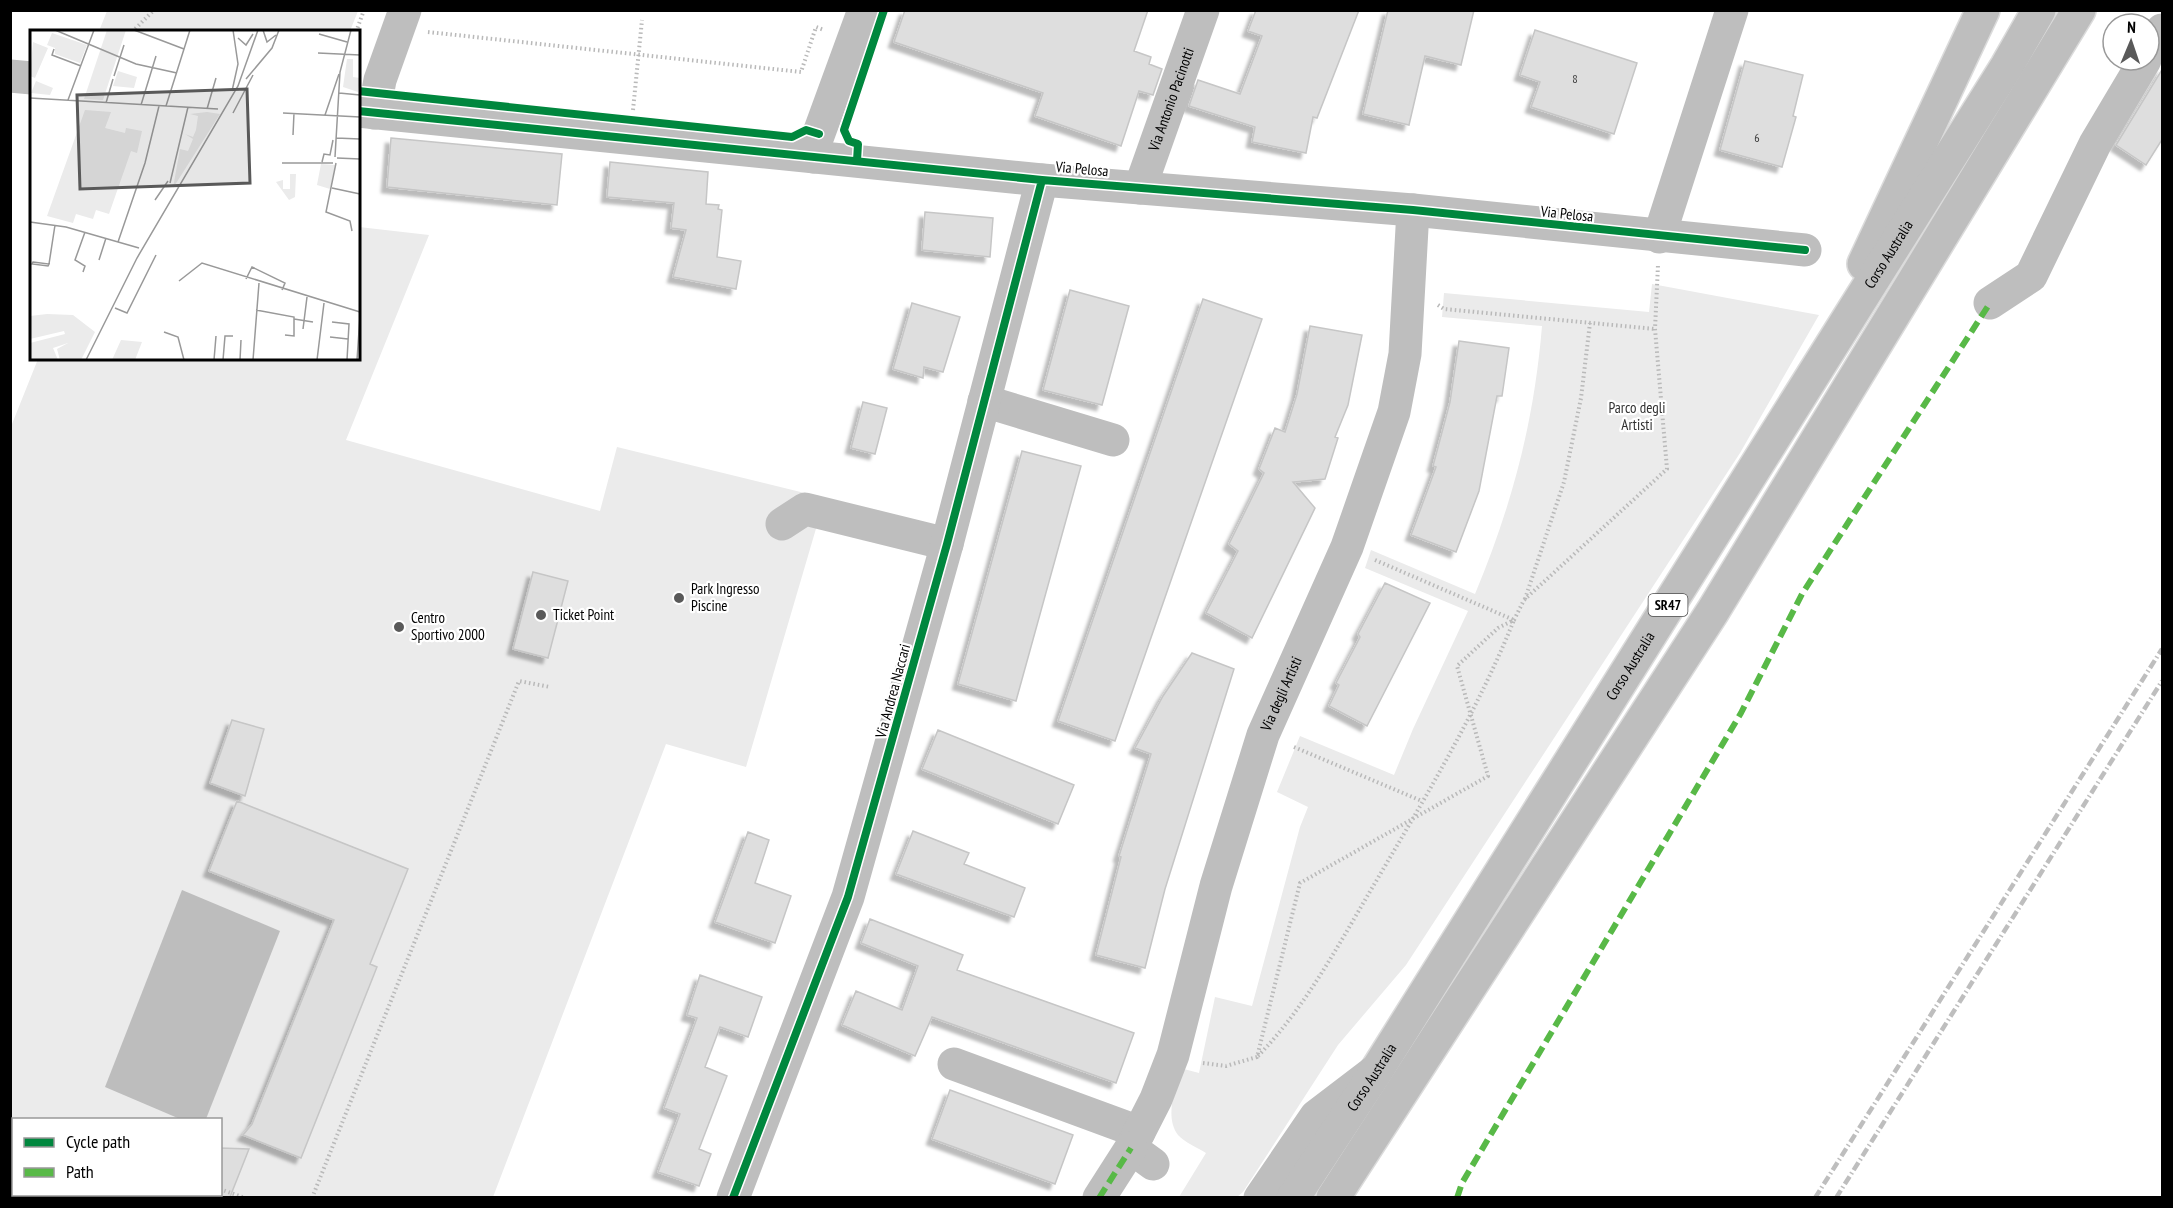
<svg xmlns="http://www.w3.org/2000/svg" width="2173" height="1208" viewBox="0 0 2173 1208" font-family="'PT Sans Narrow',sans-serif">
<defs>
<filter id="shadow"><feDropShadow dx="-5.5" dy="5.5" stdDeviation="1.5" flood-color="#0004"/></filter>
</defs>
<rect width="100%" height="100%" fill="#fff"/>
<path fill="#ebebeb" fill-rule="evenodd" d="M 107,11 L 107,10 L 358,11 L 350,31 L 99,31 Z
M 359,227 L 429,235 L 346,440 L 600,511 L 617,447 L 825,498 L 746,767 L 666,744 L 493,1197 L 11,1197 L 10,429 L 38,359 L 358,358 ZM 14,1120 L 220,1120 L 220,1194 L 14,1194 Z
M 1652,284 L 1819,315 L 1740,453 L 1406,965 L 1338,1045 L 1243,1192 L 1237,1197 L 1179,1197 L 1206,1153 C 1198,1148 1184,1142 1178,1135 C 1164,1117 1176,1087 1180,1068 L 1199,1073 L 1215,997 L 1252,1006 L 1300,827 L 1308,807 L 1277,792 L 1300,736 L 1394,775 L 1413,729 L 1468,611 L 1365,568 L 1371,550 L 1475,594 C 1512,505 1534,423 1542,326 L 1442,317 L 1444,293 L 1649,312 Z"/>
<path fill="#bdbdbd" d="M 182,890 L 280,931 L 206,1119 L 180,1119 L 105,1087 Z"/>
<path fill="#dedede" stroke="#c6c6c6" stroke-width="1.5" filter="url(#shadow)" d="M 905,10 L 1148,10 L 1134,51 L 1151,57 L 1149,64 L 1162,69 L 1153,95 L 1139,91 L 1121,146 L 1035,116 L 1043,93 L 894,42 Z
M 1256,10 L 1359,10 L 1317,118 L 1313,117 L 1306,153 L 1252,142 L 1255,127 L 1189,106 L 1198,80 L 1240,94 L 1262,36 L 1248,31 Z
M 1388,10 L 1474,10 L 1461,65 L 1425,56 L 1409,125 L 1363,114 Z
M 1535,30 L 1637,63 L 1614,134 L 1531,107 L 1540,82 L 1520,75 Z
M 1745,61 L 1803,75 L 1793,116 L 1796,117 L 1782,167 L 1720,150 Z
M 2163,68 L 2163,138 L 2146,165 L 2116,145 Z
M 391,138 L 562,154 L 557,205 L 387,187 Z
M 610,162 L 708,172 L 706,204 L 719,205 L 718,209 L 722,210 L 717,257 L 741,261 L 736,289 L 673,277 L 686,230 L 671,228 L 674,203 L 607,197 Z
M 925,212 L 993,218 L 990,257 L 922,250 Z
M 1070,290 L 1129,306 L 1102,405 L 1043,390 Z
M 1203,299 L 1262,319 L 1115,741 L 1058,721 Z
M 912,303 L 960,317 L 943,372 L 924,367 L 923,378 L 893,369 Z
M 1310,326 L 1362,335 L 1348,405 L 1335,437 L 1338,438 L 1325,479 L 1293,482 L 1315,508 L 1252,638 L 1206,613 L 1238,551 L 1229,544 L 1264,473 L 1259,469 L 1275,428 L 1285,432 L 1297,394 Z
M 1459,341 L 1509,348 L 1502,396 L 1497,396 L 1479,491 L 1456,552 L 1411,535 L 1436,467 L 1433,466 L 1450,402 Z
M 863,402 L 887,408 L 875,454 L 851,448 Z
M 1022,451 L 1081,466 L 1016,701 L 958,684 Z
M 533,572 L 568,581 L 548,658 L 513,649 Z
M 1385,583 L 1430,603 L 1367,726 L 1329,706 L 1339,685 L 1336,683 L 1360,637 L 1358,634 Z
M 1192,653 L 1234,669 L 1165,889 L 1145,968 L 1096,955 L 1121,857 L 1119,856 L 1151,754 L 1135,748 L 1163,696 Z
M 232,720 L 264,729 L 245,796 L 210,783 Z
M 938,730 L 1074,785 L 1058,824 L 922,769 Z
M 237,801 L 408,869 L 370,964 L 377,967 L 301,1158 L 243,1135 L 252,1124 L 334,920 L 209,871 Z
M 913,831 L 969,853 L 964,864 L 1025,888 L 1014,917 L 896,874 Z
M 748,832 L 769,840 L 755,883 L 791,896 L 775,943 L 715,922 Z
M 870,919 L 963,955 L 957,970 L 1134,1033 L 1116,1083 L 932,1017 L 915,1056 L 842,1025 L 856,991 L 902,1010 L 918,966 L 861,943 Z
M 700,975 L 762,997 L 748,1037 L 720,1027 L 705,1067 L 727,1076 L 699,1149 L 711,1154 L 699,1186 L 658,1172 L 680,1114 L 664,1108 L 697,1018 L 687,1015 Z
M 950,1090 L 1073,1135 L 1055,1184 L 932,1139 Z
M 220,1148 L 249,1149 L 230,1197 L 220,1197 Z"/>
<g fill="none" stroke-linecap="round" stroke-linejoin="round">
<defs>
<g id="highway">
<path d="M 1864,264 L 1983,10"/>
<path id="s3" d="M 1293,1198 L 1377,1070 L 2007,66 L 2039,10"/>
<path d="M 1333,1198 L 1713,611 L 2079,10"/>
</g>
</defs>
<use href="#highway" stroke="#dbdbdb" stroke-width="36"/>
<path stroke="#b9b9b9" stroke-width="4" stroke-dasharray="1.5 3" stroke-linecap="butt" d="M 132,32 L 154,10
M 356,32 L 364,10
M 428,32 L 801,72 L 816,27 L 824,30
M 633,110 L 642,20
M 1438,305 L 1444,309 L 1655,329
M 1525,599 L 1564,482 L 1581,398 L 1590,323
M 1294,747 L 1422,801
M 1258,1056 C 1306,1007 1340,942 1375,883 C 1425,798 1477,712 1514,620 L 1375,560
M 1203,1063 L 1226,1066 L 1257,1057 L 1300,883 L 1488,776 L 1457,666 L 1498,628 L 1514,620 L 1524,600 L 1667,469 L 1655,329 L 1658,265
M 220,1189 L 245,1198
M 128,1198 L 129,1194
M 312,1198 L 519,681 L 550,687"/>
<g stroke="#bebebe" stroke-width="33">
<path d="M 2149,52 L 2162,30"/>
<path d="M 10,76 L 32,78"/>
<path d="M 358,111 L 1042,180 L 1413,210 L 1805,250"/>
<path d="M 374,113 L 380,80 L 405,10"/>
<path d="M 814,157 L 815,144 L 864,10"/>
<path id="s1" d="M 1140,188 L 1203,10"/>
<path d="M 1659,237 L 1732,10"/>
<path d="M 1990,303 L 2031,276 L 2095,144 L 2145,60"/>
<path d="M 984,401 L 1113,440"/>
<path d="M 782,524 L 805,509 L 947,544"/>
<path d="M 954,1064 L 1139,1132"/>
<path id="s2" d="M 1153,1164 L 1131,1148 L 1156,1099 L 1173,1055 L 1216,886 L 1263,735 L 1347,547 L 1394,412 L 1405,354 L 1413,210"/>
<path d="M 733,1198 L 848,897 L 947,544 L 1042,180"/>
<path d="M 1099,1198 L 1131,1148"/>
<path d="M 1260,1198 L 1316,1116 L 1375,1071"/>
</g>
<use href="#highway" stroke="#bebebe" stroke-width="33"/>
<path stroke="#bebebe" stroke-width="4.5" stroke-dasharray="9 3 1.5 3" stroke-linecap="butt" d="M 1815,1198 L 2162,649
M 1836,1198 L 2162,681"/>
<path stroke="#58b947" stroke-width="6" stroke-dasharray="12 6" stroke-linecap="butt" d="M 1099,1198 L 1131,1148
M 1457,1198 L 1462,1183 L 1741,713 L 1802,594 L 1990,303"/>
<defs>
<path id="cycleway" d="M 358,91 L 792,137 L 806,130 L 819,134
M 358,111 L 1042,180 L 1413,210 L 1805,250
M 857,161 L 858,144 L 849,141 L 844,130 L 884,10
M 733,1198 L 848,897 L 947,544 L 1042,180"/>
</defs>
<use href="#cycleway" stroke="#fff" stroke-width="11"/>
<use href="#cycleway" stroke="#00873e" stroke-width="8"/>
</g>
<g fill="#595959" stroke="#fff" stroke-width="2">
<circle cx="679" cy="598" r="6"/>
<circle cx="541" cy="615" r="6"/>
<circle cx="399" cy="627" r="6"/>
</g>
<g text-anchor="middle" stroke-width="4.5" stroke-linejoin="round" paint-order="stroke">
<g font-size="12" fill="#383838">
<text x="1575" y="83">8</text>
<text x="1757" y="142">6</text>
</g>
<rect fill="#fff" stroke="#4c4c4c" stroke-width="1.5" x="1648.5" y="594" width="39" height="22" rx="4.5"/>
<g font-size="14" font-weight="bold" fill="#000">
<text x="1668" y="610">SR47</text>
</g>
<g font-size="15" fill="#000" stroke="#fff">
<text dy="5" stroke="none"><textPath href="#s1" startOffset="94">Via Antonio Pacinotti</textPath></text>
<text transform="translate(1082 169) rotate(5)" y="5">Via Pelosa</text>
<text transform="translate(1567 214) rotate(6)" y="5">Via Pelosa</text>
<text dy="5" stroke="none"><textPath href="#s3" startOffset="1116">Corso Australia</textPath></text>
<text dy="5" stroke="none"><textPath href="#s3" startOffset="630">Corso Australia</textPath></text>
<text transform="translate(893 691) rotate(-75)" y="5">Via Andrea Naccari</text>
<text dy="5" stroke="none"><textPath href="#s2" startOffset="507">Via degli Artisti</textPath></text>
<text dy="5" stroke="none"><textPath href="#s3" startOffset="144">Corso Australia</textPath></text>
</g>
<g font-size="15" fill="#313131" stroke="#fff">
<text x="1637" y="413">Parco degli<tspan x="1637" dy="17">Artisti</tspan></text>
</g>
<g font-size="15" fill="#000" stroke="#fff" text-anchor="start">
<text x="691" y="594">Park Ingresso<tspan x="691" dy="17">Piscine</tspan></text>
<text x="553" y="620">Ticket Point</text>
<text x="411" y="623">Centro<tspan x="411" dy="17">Sportivo 2000</tspan></text>
</g>
</g>
<g transform="translate(30 30)">
<rect width="330" height="330" fill="#fff"/>
<path d="M 77,0 L 96,0 L 73,70 L 54,69 ZM 22,3 L 57,15 L 50,33 L 25,24 L 25,18 L 17,15 ZM 3,12 L 18,18 L 5,48 L 0,46 ZM 317,29 L 323,29 L 323,47 L 330,48 L 328,62 L 313,57 ZM 88,41 L 107,47 L 104,58 L 83,56 ZM 6,51 L 23,58 L 20,65 L 1,63 ZM 55,80 L 81,82 L 75,98 L 95,103 L 96,98 L 112,101 L 107,123 L 101,121 L 79,184 L 66,180 L 63,189 L 46,184 L 43,193 L 17,186 ZM 177,82 L 190,84 L 143,158 L 150,119 L 158,121 L 163,109 L 155,104 L 163,107 L 166,100 L 168,86 L 160,84 ZM 291,134 L 305,135 L 300,159 L 287,155 ZM 260,144 L 266,144 L 265,167 L 259,170 L 246,152 L 253,150 L 253,159 L 260,159 ZM 17,284 L 43,285 L 65,302 L 51,330 L 30,330 L 27,319 L 38,313 L 23,318 L 28,330 L 0,330 L 0,313 L 35,304 L 34,301 L 0,309 L 0,286 ZM 91,310 L 112,312 L 105,330 L 82,330 Z" fill="#ebebeb"/>
<path fill="none" stroke="#999" stroke-width="1.5" d="M 25,0 L 106,34 L 147,43M 104,0 L 154,19M 233,0 L 237,12 L 246,5M 289,4 L 317,12M 208,8 L 216,15 L 223,4M 24,19 L 22,25 L 51,36M 288,23 L 330,25M 84,46 L 94,15M 216,49 L 242,18 L 249,0M 202,61 L 208,34 L 203,0M 309,63 L 330,65M 0,68 L 188,79M 38,70 L 64,0M 76,73 L 83,49M 111,75 L 126,26M 136,76 L 160,0M 177,79 L 186,48M 203,83 L 223,45M 253,83 L 330,87M 295,85 L 309,44M 263,105 L 264,83M 306,108 L 330,109M 305,127 L 310,42 L 321,0M 307,128 L 330,129M 292,132 L 294,124 L 300,125 L 303,110M 252,133 L 303,133M 306,133 L 296,182 L 320,191 L 322,201M 140,153 L 158,77M 302,158 L 330,164M 125,170 L 138,151M 0,192 L 36,197 L 109,218M 88,212 L 115,133 L 129,76M 69,230 L 76,208M 3,232 L 19,234 L 18,236 L 2,234 ZM 19,234 L 25,195M 53,242 L 55,236 L 45,230 L 55,202M 216,249 L 222,237 L 255,253 L 252,260M 149,251 L 172,233 L 330,282M 85,278 L 97,283 L 126,225M 226,280 L 264,287 L 264,306 L 255,305M 264,289 L 283,292M 302,292 L 319,294 L 317,330M 273,299 L 277,267M 134,302 L 148,307 L 154,330M 300,307 L 318,309M 56,330 L 107,228 L 208,56 L 228,0M 184,330 L 186,306M 193,330 L 195,306 L 203,306M 210,330 L 211,310M 223,330 L 229,253M 287,330 L 294,273M 327,330 L 330,286"/>
<path fill="#595959" fill-opacity="0.15" stroke="#595959" stroke-width="3" d="M 217,59 L 220,153 L 50,159 L 47,65 Z"/>
<rect width="330" height="330" fill="none" stroke="#000" stroke-width="3"/>
</g>
<rect width="2173" height="1208" fill="none" stroke="#000000" stroke-width="24"/>
<rect x="12" y="1118" width="210" height="78" fill="#ffffff" stroke="#999999" stroke-width="1.5"/>
<rect x="24" y="1138" width="30" height="9" fill="#00873e" stroke="#999999" stroke-width="1.5"/>
<text x="66" y="1148" font-size="18" fill="#000000">Cycle path</text>
<rect x="24" y="1168" width="30" height="9" fill="#58b947" stroke="#999999" stroke-width="1.5"/>
<text x="66" y="1178" font-size="18" fill="#000000">Path</text>
<g transform="translate(2131 42) rotate(2)"><circle r="28" fill="#ffffff" stroke="#999999" stroke-width="1.5"/>
<path d="M0-4.5L10 22L0 15L-10 22Z" fill="#595959"/>
<text y="-9" font-size="16" font-weight="bold" text-anchor="middle" fill="#000000">N</text>
</g>
</svg>
